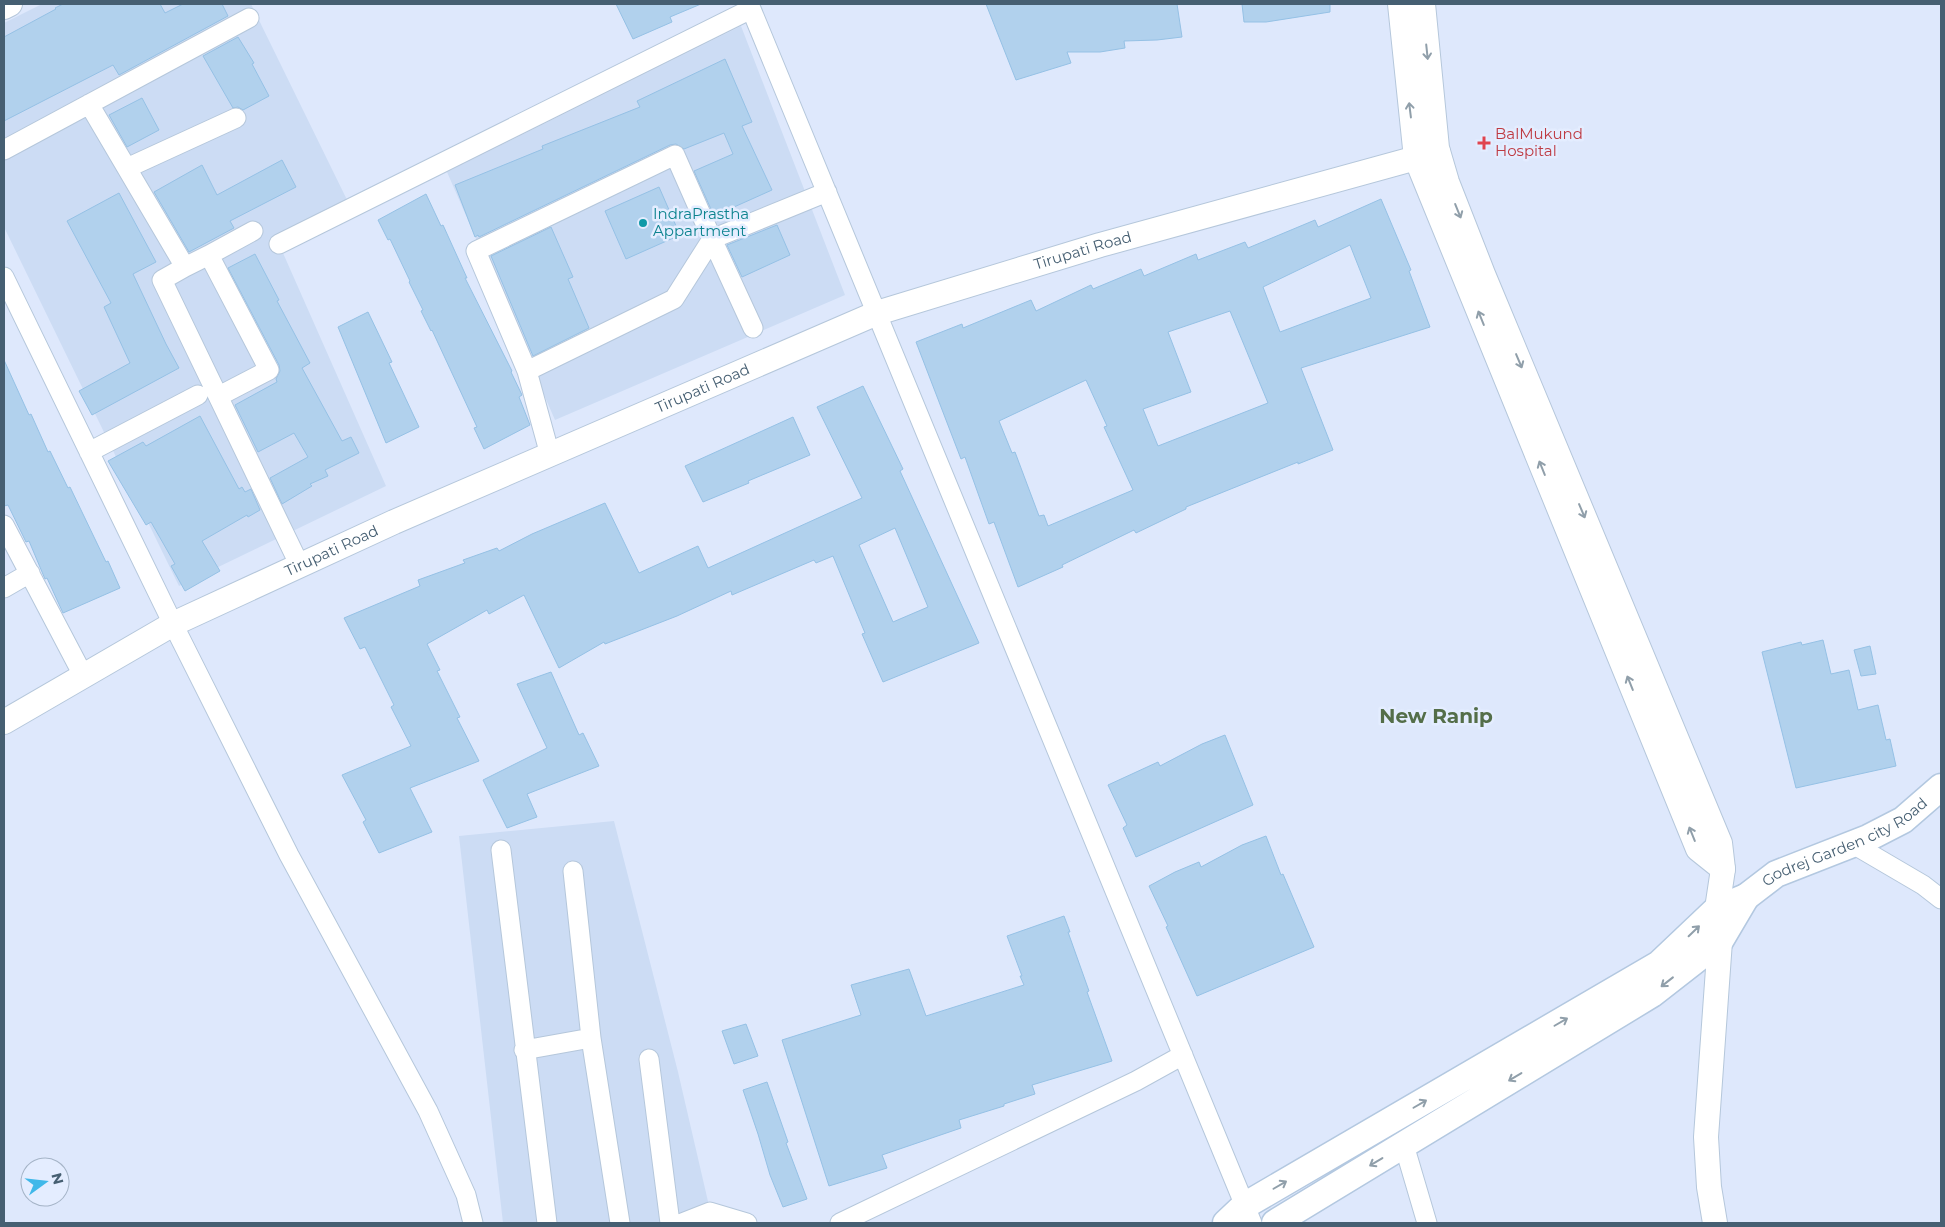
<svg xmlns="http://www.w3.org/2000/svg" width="1945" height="1227" viewBox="0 0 1945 1227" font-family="Montserrat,sans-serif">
<rect width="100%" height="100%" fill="#dee8fc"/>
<path fill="#ccdcf4" d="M 42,4 L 251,4 L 351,208 L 279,244 L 386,486 L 179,586 L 4,227 L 4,23 Z
M 741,26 L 845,295 L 555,420 L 447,172 Z
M 614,821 L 678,1072 L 713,1223 L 503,1223 L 459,836 Z"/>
<path fill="#b1d1ed" stroke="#95c1e5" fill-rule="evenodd" d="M 63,4 L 160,4 L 165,13 L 183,4 L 222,4 L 228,16 L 119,75 L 113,65 L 4,121 L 4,37 L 56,9 L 55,8 Z
M 616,4 L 701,4 L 670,17 L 672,22 L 633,39 Z
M 986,4 L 1177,4 L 1182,37 L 1157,40 L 1124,41 L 1125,48 L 1100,52 L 1067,52 L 1071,63 L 1016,80 Z
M 1242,4 L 1330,4 L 1330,12 L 1266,22 L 1244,22 Z
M 238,37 L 254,63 L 252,64 L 269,96 L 243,110 L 238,107 L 233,108 L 203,56 Z
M 725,59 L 752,122 L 742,126 L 772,190 L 714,216 L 694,171 L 733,154 L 724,133 L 684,149 L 676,144 L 670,145 L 479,237 L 478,235 L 475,237 L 455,185 L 543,149 L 542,146 L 640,107 L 637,101 Z
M 142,98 L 159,130 L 127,147 L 109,115 Z
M 282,160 L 296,187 L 230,221 L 234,228 L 189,252 L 154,192 L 202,165 L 217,195 Z
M 659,187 L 680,235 L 626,259 L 605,211 Z
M 119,193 L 156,262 L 133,274 L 166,344 L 179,368 L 92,415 L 79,391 L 130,363 L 104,307 L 111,303 L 67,221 Z
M 426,194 L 441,226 L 443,225 L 467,278 L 465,278 L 512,371 L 511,372 L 522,395 L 519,397 L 530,425 L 484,449 L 474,428 L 477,427 L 432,330 L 431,331 L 421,311 L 423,310 L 409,282 L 410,281 L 390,239 L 388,240 L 378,220 Z
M 1381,199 L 1411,270 L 1409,271 L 1430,327 L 1301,368 L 1333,450 L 1298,464 L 1298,462 L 1186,507 L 1186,509 L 1136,533 L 1134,530 L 1062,565 L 1063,567 L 1018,587 L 994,522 L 989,524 L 965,457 L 961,459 L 916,342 L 962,324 L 963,328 L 1031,300 L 1036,311 L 1091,285 L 1093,289 L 1141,269 L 1144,276 L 1196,254 L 1198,260 L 1245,242 L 1248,248 L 1315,220 L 1318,227 ZM 1350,245 L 1371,298 L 1280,332 L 1263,287 ZM 1230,311 L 1268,403 L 1158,446 L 1143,409 L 1191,392 L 1168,332 ZM 1086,380 L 1107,426 L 1104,427 L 1133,490 L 1048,526 L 1044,515 L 1039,516 L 1015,452 L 1012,453 L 999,421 Z
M 777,225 L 790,255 L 742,277 L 727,245 Z
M 551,227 L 573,277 L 568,279 L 589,328 L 533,356 L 491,256 Z
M 255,254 L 279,300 L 277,301 L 310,363 L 302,368 L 342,441 L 351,437 L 359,453 L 325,470 L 328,476 L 310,484 L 312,486 L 282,504 L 270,478 L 308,457 L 294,433 L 258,452 L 235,405 L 277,382 L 276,379 L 280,371 L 279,365 L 228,268 Z
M 368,312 L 392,362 L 389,363 L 419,427 L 386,443 L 338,327 Z
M 4,360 L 29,415 L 31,414 L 48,452 L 50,451 L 68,488 L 70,487 L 106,562 L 108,561 L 120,588 L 63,613 L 47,578 L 45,579 L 29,541 L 26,542 L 8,505 L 4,506 Z
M 863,386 L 903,469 L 900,471 L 979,643 L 883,682 L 862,634 L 865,633 L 833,556 L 816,563 L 814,560 L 732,595 L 731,591 L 677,616 L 605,644 L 604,642 L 559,668 L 524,595 L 489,614 L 487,610 L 427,644 L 440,670 L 437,671 L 460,717 L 457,718 L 479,761 L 410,788 L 432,832 L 379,853 L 363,822 L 366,820 L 342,775 L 411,746 L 391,707 L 394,705 L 365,647 L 360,649 L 344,618 L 420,586 L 418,580 L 465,563 L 463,560 L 497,548 L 499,551 L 532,534 L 605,503 L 639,573 L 698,546 L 708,568 L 862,498 L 817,407 ZM 895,528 L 928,607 L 893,622 L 859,545 Z
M 200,416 L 239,489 L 242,487 L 245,492 L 251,489 L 260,510 L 248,517 L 247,515 L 202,541 L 220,571 L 185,591 L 171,566 L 175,564 L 151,522 L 146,525 L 108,461 L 143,442 L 146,446 Z
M 793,417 L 810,455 L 748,481 L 749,483 L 703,502 L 685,466 Z
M 1823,640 L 1831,674 L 1849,670 L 1858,710 L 1878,705 L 1886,740 L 1890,739 L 1896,766 L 1796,788 L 1762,652 L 1801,642 L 1802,645 Z
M 1870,646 L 1876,674 L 1861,676 L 1854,650 Z
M 551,672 L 579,735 L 583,733 L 599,766 L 527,794 L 537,817 L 507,828 L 483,780 L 547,748 L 517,684 Z
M 1225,735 L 1253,805 L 1136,857 L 1123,828 L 1127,825 L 1108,785 L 1158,762 L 1160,766 L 1202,744 Z
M 1266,836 L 1281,875 L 1283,874 L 1314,947 L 1197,996 L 1166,927 L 1168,926 L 1149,886 L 1175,872 L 1199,862 L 1201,867 L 1242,845 Z
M 1064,916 L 1070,932 L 1068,932 L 1089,991 L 1087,992 L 1112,1061 L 1032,1085 L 1035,1094 L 1004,1104 L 1004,1106 L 959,1120 L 961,1128 L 882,1155 L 887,1168 L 829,1186 L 782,1040 L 861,1015 L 851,985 L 909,969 L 926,1016 L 1024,985 L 1020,976 L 1022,976 L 1007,936 Z
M 746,1024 L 758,1056 L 734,1064 L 722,1031 Z
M 767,1082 L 788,1142 L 786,1143 L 807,1199 L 783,1207 L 770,1175 L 758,1134 L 743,1090 Z"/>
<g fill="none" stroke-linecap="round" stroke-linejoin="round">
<defs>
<path id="minor" d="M 749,4 L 1252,1223
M 89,104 L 185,267 L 209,255 L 269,370 L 219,396
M 4,150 L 249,18
M 127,168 L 236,118
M 712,239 L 674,299 L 527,371 L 476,251 L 675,155 L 712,239 L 827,192
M 712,239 L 753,328
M 279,244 L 751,9
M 209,255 L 253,231
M 185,267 L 162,280 L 300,566
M 4,277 L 173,624 L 289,855 L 428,1111 L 466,1195 L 473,1223
M 527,371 L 550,455
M 89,452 L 198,395
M 4,525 L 84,677
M 4,588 L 30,573
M 1853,844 L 1923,885 L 1941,899
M 501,850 L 547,1223
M 573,871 L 591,1038
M 524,1050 L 591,1038 L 620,1223
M 649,1059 L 670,1223
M 1404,1145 L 1427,1223
M 682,1223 L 710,1212 L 747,1223
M 840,1223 L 1136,1081 L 1183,1055"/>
<g id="tertiary">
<path d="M 1400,4 L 1416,158 L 1698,849 L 1723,869"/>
<path d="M 1423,4 L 1437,148 L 1447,182 L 1483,274 L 1720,843 L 1723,869 L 1717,909 L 1720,941 L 1706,1137 L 1709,1187 L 1715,1223"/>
<path d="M 4,7 L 10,4"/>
<path id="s1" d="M 4,722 L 173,624 L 394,522 L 877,313 L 1100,245 L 1438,152"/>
</g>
<g id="secondary">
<path id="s2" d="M 1746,897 L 1776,874 L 1868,838 L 1903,820 L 1941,787"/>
<path d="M 1226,1223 L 1244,1206 L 1659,964 L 1717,909 L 1746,897 L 1720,941 L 1652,994 L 1275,1223"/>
</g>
</defs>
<use href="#minor" stroke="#b5c7db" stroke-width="21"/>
<use href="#tertiary" stroke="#b5c7db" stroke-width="26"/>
<use href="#secondary" stroke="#b3c8e0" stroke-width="29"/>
<use href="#minor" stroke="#fff" stroke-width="19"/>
<use href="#tertiary" stroke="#fff" stroke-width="24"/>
<use href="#secondary" stroke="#fff" stroke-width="26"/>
</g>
<defs><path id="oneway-shaft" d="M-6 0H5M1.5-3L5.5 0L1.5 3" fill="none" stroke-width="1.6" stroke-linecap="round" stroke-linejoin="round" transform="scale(1.25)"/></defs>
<g stroke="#909faa">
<use href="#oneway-shaft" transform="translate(1427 52) rotate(84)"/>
<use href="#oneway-shaft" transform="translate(1410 110) rotate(-97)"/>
<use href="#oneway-shaft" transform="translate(1458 211) rotate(68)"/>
<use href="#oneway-shaft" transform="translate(1481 318) rotate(-112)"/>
<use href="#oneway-shaft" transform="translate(1519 361) rotate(67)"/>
<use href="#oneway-shaft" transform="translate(1542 468) rotate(-112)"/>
<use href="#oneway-shaft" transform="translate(1582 511) rotate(67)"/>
<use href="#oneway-shaft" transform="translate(1630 683) rotate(-112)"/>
<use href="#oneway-shaft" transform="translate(1692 834) rotate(-112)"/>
<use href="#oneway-shaft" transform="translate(1694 931) rotate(-44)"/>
<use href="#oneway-shaft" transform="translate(1667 982) rotate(142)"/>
<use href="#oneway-shaft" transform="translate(1561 1022) rotate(-30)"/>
<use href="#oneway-shaft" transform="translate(1515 1077) rotate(149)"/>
<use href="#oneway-shaft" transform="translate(1420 1104) rotate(-30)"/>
<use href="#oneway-shaft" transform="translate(1376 1162) rotate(149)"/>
<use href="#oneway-shaft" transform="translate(1280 1185) rotate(-30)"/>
</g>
<path fill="#e0444e" stroke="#e4edff" stroke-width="2" d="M1481.5 135.5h5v5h5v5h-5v5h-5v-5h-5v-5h5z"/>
<circle fill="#0f9aa8" stroke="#e4edff" stroke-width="2" cx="643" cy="223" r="5"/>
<g text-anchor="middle" stroke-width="5" stroke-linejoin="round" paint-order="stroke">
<g font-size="15" fill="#be3a42" stroke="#e4edff" text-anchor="start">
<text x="1495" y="139">BalMukund<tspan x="1495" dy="17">Hospital</tspan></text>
</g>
<g font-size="15" fill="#0d838f" stroke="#e4edff" text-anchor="start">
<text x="653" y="219">IndraPrastha<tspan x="653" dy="17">Appartment</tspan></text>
</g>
<g font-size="15" fill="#465f72" stroke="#e4edff">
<text dy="5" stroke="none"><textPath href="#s1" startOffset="1180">Tirupati Road</textPath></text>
<text dy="5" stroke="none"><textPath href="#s1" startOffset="775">Tirupati Road</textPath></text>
<text dy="5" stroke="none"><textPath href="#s1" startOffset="370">Tirupati Road</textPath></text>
<text dy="5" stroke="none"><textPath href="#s2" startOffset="114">Godrej Garden city Road</textPath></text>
</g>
<g font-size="20" font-weight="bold" fill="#546e49" stroke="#e4edff">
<text x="1436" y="723">New Ranip</text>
</g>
</g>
<rect width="1945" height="1227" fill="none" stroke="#465f72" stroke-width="10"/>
<g transform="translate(45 1182) rotate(75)"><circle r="24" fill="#e4edff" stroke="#a5b4c7"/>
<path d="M0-4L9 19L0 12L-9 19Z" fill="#40b8e9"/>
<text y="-8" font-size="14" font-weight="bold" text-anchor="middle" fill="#465f72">N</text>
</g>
</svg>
